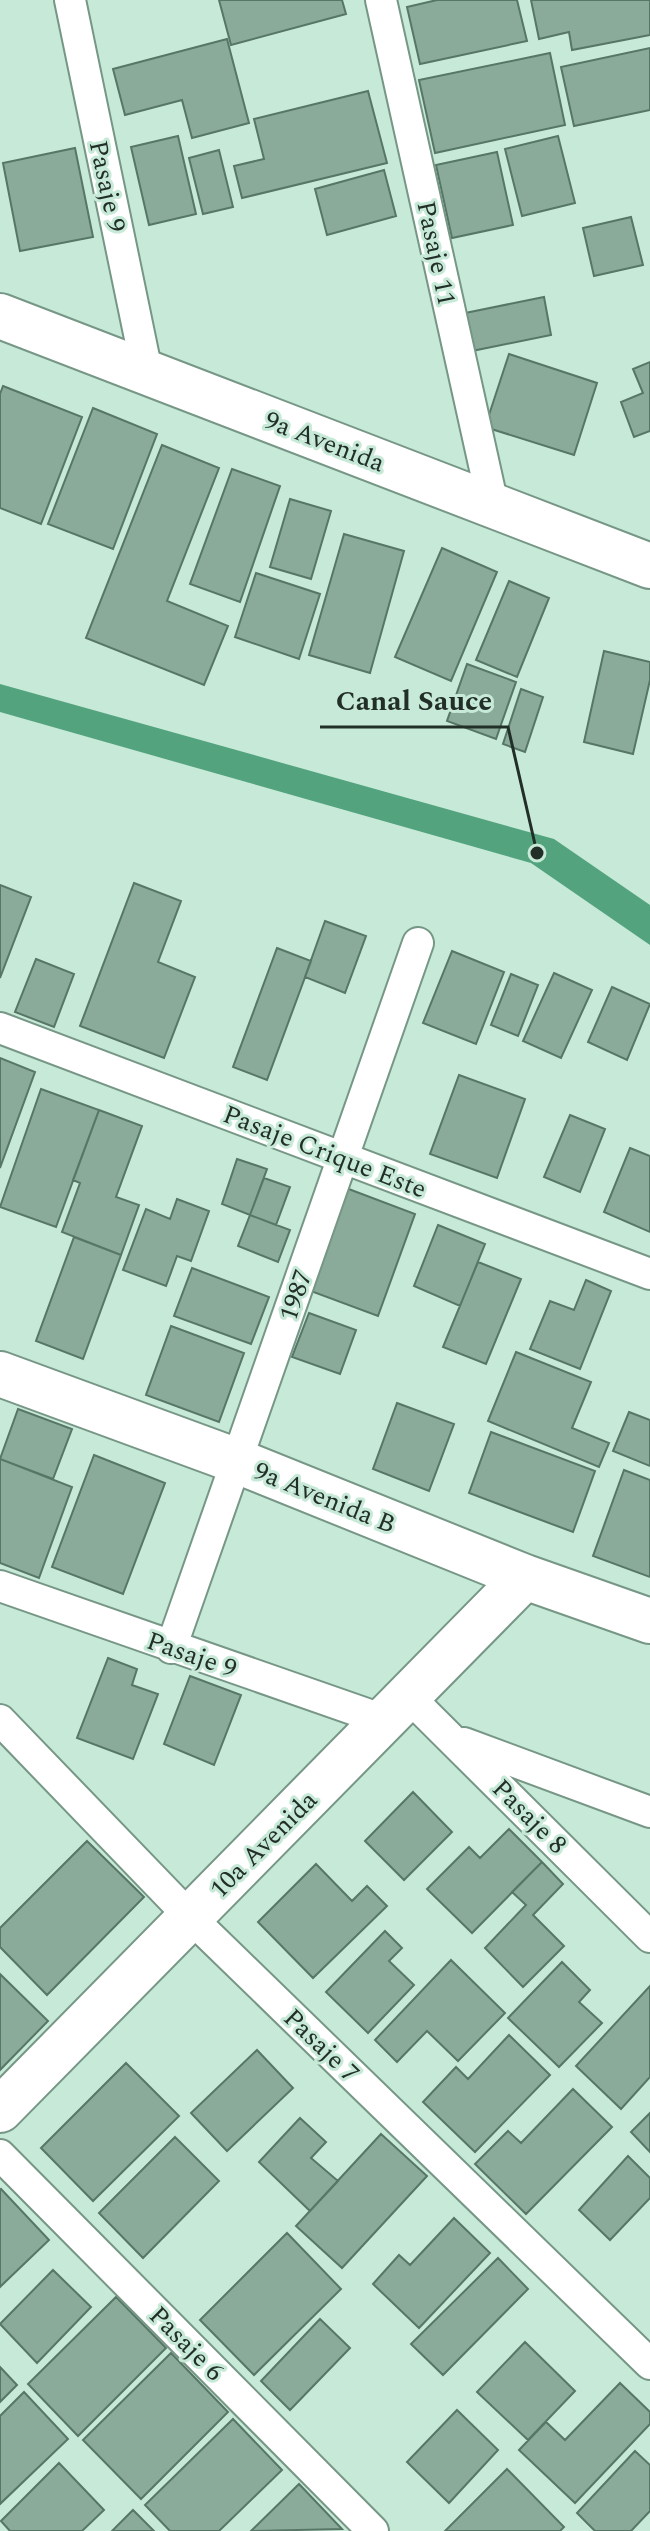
<svg xmlns="http://www.w3.org/2000/svg" width="650" height="2531" viewBox="0 0 650 2531" font-family="Spectral,serif">
<rect width="100%" height="100%" fill="#c7e9d7"/>
<path fill="#52a37e" d="M 0,684 L 554,839 L 650,905 L 650,945 L 531,863 L 0,712 Z"/>
<path fill="#8aab9a" stroke="#577666" stroke-width="2" d="M 219,0 L 342,0 L 346,14 L 231,45 Z
M 437,0 L 517,0 L 527,41 L 420,64 L 407,7 Z
M 531,0 L 650,0 L 650,35 L 572,50 L 569,32 L 539,39 Z
M 227,39 L 249,123 L 192,138 L 182,100 L 125,115 L 113,69 Z
M 650,48 L 650,110 L 574,126 L 561,67 Z
M 550,53 L 565,125 L 435,153 L 419,80 Z
M 368,91 L 387,163 L 242,198 L 234,166 L 264,159 L 254,119 Z
M 178,136 L 196,214 L 149,225 L 131,147 Z
M 558,136 L 575,203 L 522,216 L 505,149 Z
M 75,148 L 93,237 L 20,251 L 3,163 Z
M 219,150 L 233,207 L 203,214 L 189,158 Z
M 497,152 L 513,225 L 452,238 L 436,165 Z
M 384,170 L 396,216 L 327,235 L 315,189 Z
M 631,217 L 643,265 L 594,276 L 583,228 Z
M 544,297 L 551,335 L 472,351 L 465,313 Z
M 509,354 L 597,383 L 574,455 L 485,427 Z
M 650,362 L 650,431 L 634,437 L 621,402 L 643,393 L 633,369 Z
M 3,386 L 82,417 L 41,524 L 0,508 L 0,394 Z
M 93,408 L 157,434 L 113,549 L 48,524 Z
M 162,445 L 219,468 L 167,601 L 228,626 L 204,685 L 86,638 Z
M 232,469 L 280,486 L 240,602 L 190,584 Z
M 290,499 L 331,511 L 311,579 L 270,567 Z
M 344,534 L 404,551 L 370,673 L 309,655 Z
M 442,548 L 497,572 L 451,681 L 395,657 Z
M 256,573 L 320,594 L 299,659 L 235,637 Z
M 509,581 L 549,598 L 517,677 L 476,660 Z
M 604,651 L 650,662 L 650,680 L 633,754 L 584,742 Z
M 467,664 L 516,682 L 496,739 L 447,721 Z
M 521,689 L 543,697 L 525,752 L 503,744 Z
M 134,883 L 181,901 L 158,962 L 195,977 L 164,1058 L 80,1026 Z
M 0,885 L 31,897 L 0,978 Z
M 325,921 L 366,936 L 345,993 L 305,977 Z
M 277,948 L 311,961 L 267,1080 L 233,1067 Z
M 452,951 L 504,972 L 476,1044 L 423,1023 Z
M 36,959 L 74,974 L 54,1027 L 15,1012 Z
M 554,973 L 592,990 L 561,1058 L 523,1041 Z
M 511,974 L 538,985 L 518,1036 L 491,1025 Z
M 612,987 L 650,1004 L 627,1060 L 588,1042 Z
M 0,1058 L 35,1072 L 0,1168 Z
M 459,1075 L 525,1099 L 497,1178 L 430,1154 Z
M 41,1089 L 99,1110 L 56,1227 L 0,1207 Z
M 99,1110 L 142,1126 L 116,1197 L 139,1205 L 121,1255 L 62,1232 L 80,1183 L 73,1180 Z
M 570,1115 L 605,1129 L 580,1192 L 544,1177 Z
M 630,1148 L 650,1156 L 650,1232 L 604,1212 Z
M 237,1159 L 267,1169 L 250,1215 L 222,1204 Z
M 264,1178 L 290,1187 L 276,1225 L 250,1215 Z
M 346,1188 L 415,1214 L 378,1316 L 308,1290 Z
M 177,1199 L 209,1211 L 191,1261 L 177,1256 L 166,1286 L 123,1270 L 146,1209 L 170,1219 Z
M 250,1215 L 290,1230 L 278,1262 L 238,1246 Z
M 438,1225 L 485,1244 L 460,1306 L 414,1286 Z
M 74,1237 L 121,1255 L 83,1359 L 36,1341 Z
M 478,1262 L 521,1279 L 486,1364 L 443,1347 Z
M 192,1268 L 269,1297 L 251,1344 L 174,1316 Z
M 586,1280 L 611,1291 L 580,1369 L 530,1349 L 550,1301 L 574,1310 Z
M 309,1313 L 356,1330 L 340,1374 L 292,1357 Z
M 171,1326 L 244,1353 L 219,1422 L 146,1395 Z
M 516,1352 L 591,1382 L 572,1428 L 609,1443 L 599,1467 L 488,1421 Z
M 397,1403 L 454,1424 L 429,1491 L 373,1469 Z
M 18,1409 L 72,1429 L 53,1479 L 0,1459 Z
M 629,1412 L 650,1420 L 650,1466 L 613,1451 Z
M 491,1432 L 595,1471 L 573,1532 L 469,1493 Z
M 94,1455 L 165,1483 L 123,1594 L 52,1567 Z
M 0,1459 L 72,1487 L 39,1578 L 0,1563 Z
M 624,1470 L 650,1480 L 650,1577 L 593,1556 Z
M 108,1658 L 137,1669 L 132,1685 L 158,1694 L 133,1759 L 77,1738 Z
M 190,1676 L 241,1695 L 214,1765 L 164,1744 Z
M 413,1792 L 452,1832 L 404,1880 L 365,1841 Z
M 509,1829 L 542,1862 L 472,1933 L 427,1889 L 469,1847 L 480,1858 Z
M 87,1841 L 144,1897 L 47,1995 L 0,1947 L 0,1928 Z
M 542,1862 L 563,1884 L 533,1915 L 564,1946 L 523,1987 L 485,1948 L 526,1905 L 512,1892 Z
M 316,1864 L 352,1901 L 367,1886 L 387,1906 L 313,1978 L 258,1922 Z
M 385,1931 L 402,1948 L 389,1961 L 414,1985 L 368,2033 L 326,1992 Z
M 451,1960 L 505,2013 L 458,2061 L 427,2031 L 397,2062 L 375,2040 Z
M 562,1962 L 590,1990 L 579,2002 L 602,2023 L 559,2067 L 508,2018 Z
M 0,1974 L 48,2021 L 0,2070 Z
M 650,1986 L 650,2077 L 621,2109 L 576,2066 Z
M 509,2035 L 550,2075 L 475,2152 L 423,2102 L 456,2067 L 468,2079 Z
M 257,2050 L 293,2088 L 227,2151 L 191,2113 Z
M 126,2063 L 179,2116 L 93,2201 L 41,2148 Z
M 573,2089 L 612,2127 L 526,2214 L 475,2164 L 508,2131 L 521,2143 Z
M 650,2113 L 650,2152 L 631,2132 Z
M 300,2118 L 326,2142 L 311,2158 L 338,2181 L 310,2211 L 259,2162 Z
M 381,2134 L 427,2176 L 342,2268 L 296,2226 Z
M 175,2137 L 219,2181 L 143,2258 L 99,2213 Z
M 628,2156 L 650,2178 L 650,2198 L 610,2240 L 579,2210 Z
M 1,2189 L 49,2240 L 0,2287 L 0,2190 Z
M 454,2218 L 490,2253 L 419,2328 L 373,2284 L 399,2255 L 410,2265 Z
M 287,2233 L 341,2289 L 254,2375 L 200,2320 Z
M 498,2258 L 528,2289 L 443,2375 L 411,2344 Z
M 53,2270 L 91,2307 L 37,2363 L 0,2324 Z
M 116,2297 L 166,2348 L 78,2436 L 28,2384 Z
M 320,2319 L 350,2348 L 290,2410 L 261,2381 Z
M 525,2342 L 575,2391 L 528,2440 L 477,2392 Z
M 171,2353 L 228,2412 L 141,2499 L 83,2440 Z
M 0,2367 L 17,2385 L 0,2402 Z
M 620,2383 L 650,2412 L 650,2424 L 575,2503 L 519,2450 L 546,2422 L 565,2440 Z
M 24,2392 L 68,2439 L 0,2504 L 0,2416 Z
M 457,2410 L 498,2450 L 449,2503 L 407,2462 Z
M 233,2419 L 282,2470 L 219,2531 L 170,2531 L 145,2505 Z
M 635,2451 L 650,2465 L 650,2511 L 631,2531 L 595,2531 L 577,2513 Z
M 59,2463 L 104,2510 L 82,2531 L 10,2531 L 1,2521 Z
M 507,2469 L 564,2527 L 560,2531 L 445,2531 Z
M 299,2484 L 342,2529 L 251,2531 Z
M 133,2510 L 154,2531 L 112,2531 Z"/>
<g fill="none" stroke-linecap="round" stroke-linejoin="round">
<defs>
<path id="lane" d="M 70,0 L 147,372
M 381,0 L 493,505
M 0,1028 L 650,1274
M 0,1586 L 384,1720
M 171,1648 L 418,943
M 408,1696 L 650,1937
M 0,1720 L 190,1917 L 650,2364
M 464,1743 L 650,1812
M 0,2155 L 373,2531"/>
<path id="street" d="M 0,316 L 650,566
M 0,1374 L 237,1461 L 525,1577 L 650,1621
M 0,2110 L 525,1577"/>
</defs>
<use href="#lane" stroke="#769686" stroke-width="34"/>
<use href="#street" stroke="#769686" stroke-width="48"/>
<use href="#lane" stroke="#fff" stroke-width="30"/>
<use href="#street" stroke="#fff" stroke-width="44"/>
</g>
<g text-anchor="middle" stroke-width="6" stroke-linejoin="round" paint-order="stroke">
<g font-size="26" fill="#222f28" stroke="#c7e9d7">
<text transform="translate(108 186) rotate(78)" y="9">Pasaje 9</text>
<text transform="translate(437 253) rotate(78)" y="9">Pasaje 11</text>
<text transform="translate(325 441) rotate(21)" y="9">9a Avenida</text>
<text transform="translate(325 1151) rotate(21)" y="9">Pasaje Crique Este</text>
<text transform="translate(295 1295) rotate(-71)" y="9">1987</text>
<text transform="translate(325 1497) rotate(22)" y="9">9a Avenida B</text>
<text transform="translate(192 1654) rotate(19)" y="9">Pasaje 9</text>
<text transform="translate(530 1816) rotate(45)" y="9">Pasaje 8</text>
<text transform="translate(263 1844) rotate(-45)" y="9">10a Avenida</text>
<text transform="translate(322 2045) rotate(44)" y="9">Pasaje 7</text>
<text transform="translate(187 2343) rotate(45)" y="9">Pasaje 6</text>
</g>
</g>
<path fill="none" stroke="#222f28" stroke-width="3" d="M537 853L508 727H320"/>
<circle fill="#222f28" stroke="#c7e9d7" stroke-width="3" cx="537" cy="853" r="8"/>
<g font-size="28" text-anchor="middle" font-weight="bold" fill="#222f28" stroke="#c7e9d7" stroke-width="6" stroke-linejoin="round" paint-order="stroke">
<text x="414" y="710">Canal Sauce</text>
</g>
</svg>
